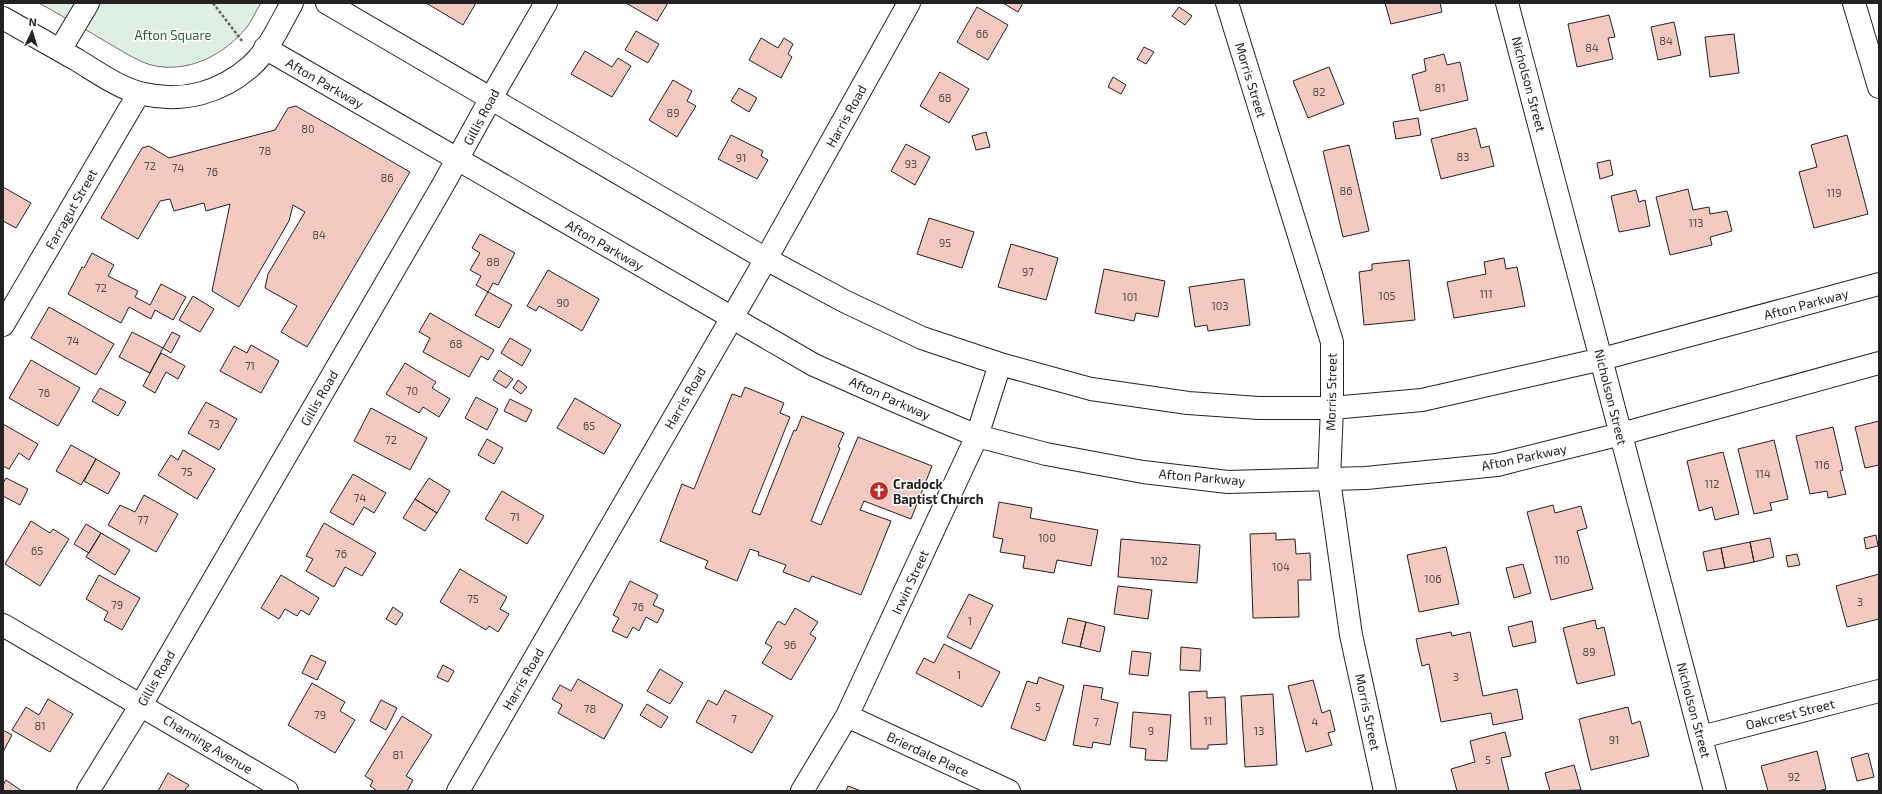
<svg xmlns="http://www.w3.org/2000/svg" width="1882" height="794" viewBox="0 0 1882 794" font-family="'Exo 2',sans-serif">
<rect width="100%" height="100%" fill="#fff"/>
<path fill="#e0efe3" stroke="#6f6f6f" d="M 39,3 L 261,3 C 256,11 252,20 247,27 C 224,55 188,74 151,65 C 135,60 121,50 108,43 C 85,29 62,16 39,3 Z"/>
<path fill="#f3c9c0" stroke="#222" d="M 426,3 L 476,3 L 463,25 Z
M 626,3 L 668,3 L 657,21 Z
M 1003,3 L 1023,3 L 1018,12 Z
M 1385,3 L 1440,3 L 1442,12 L 1391,24 Z
M 977,7 L 1008,25 L 988,60 L 957,42 Z
M 1179,7 L 1192,16 L 1185,25 L 1172,16 Z
M 1609,15 L 1615,37 L 1608,38 L 1613,59 L 1577,67 L 1568,24 Z
M 1674,22 L 1681,55 L 1658,60 L 1651,27 Z
M 636,31 L 659,44 L 648,63 L 625,50 Z
M 1734,34 L 1739,73 L 1710,77 L 1705,37 Z
M 761,38 L 778,48 L 784,38 L 793,44 L 788,54 L 792,57 L 781,78 L 749,60 Z
M 1144,47 L 1154,52 L 1146,64 L 1137,59 Z
M 585,51 L 612,67 L 618,58 L 631,66 L 612,97 L 571,74 Z
M 1444,54 L 1447,65 L 1460,62 L 1468,100 L 1420,111 L 1412,75 L 1426,71 L 1424,59 Z
M 1329,67 L 1344,104 L 1308,118 L 1293,81 Z
M 940,72 L 969,89 L 949,123 L 920,106 Z
M 1113,77 L 1126,85 L 1121,94 L 1108,87 Z
M 673,80 L 692,91 L 687,101 L 696,106 L 677,137 L 649,120 Z
M 739,88 L 757,98 L 749,112 L 731,101 Z
M 296,106 L 410,172 L 307,347 L 281,332 L 297,306 L 265,288 L 268,274 L 305,212 L 293,205 L 289,221 L 239,307 L 212,291 L 230,204 L 206,211 L 204,203 L 174,211 L 170,199 L 160,201 L 138,239 L 101,218 L 142,148 L 149,146 L 169,158 L 275,130 L 288,108 Z
M 1418,118 L 1421,135 L 1396,139 L 1393,122 Z
M 1476,128 L 1481,148 L 1489,146 L 1494,166 L 1441,179 L 1431,139 Z
M 986,132 L 990,147 L 976,150 L 972,136 Z
M 731,135 L 763,151 L 761,156 L 768,160 L 757,179 L 718,159 Z
M 1847,135 L 1868,214 L 1814,228 L 1799,172 L 1817,167 L 1811,145 Z
M 906,144 L 930,157 L 915,185 L 891,171 Z
M 1349,145 L 1369,231 L 1343,237 L 1323,151 Z
M 1610,160 L 1613,175 L 1600,179 L 1597,163 Z
M 3,187 L 31,203 L 16,228 L 3,221 Z
M 1688,189 L 1693,210 L 1709,207 L 1710,214 L 1727,211 L 1732,231 L 1710,237 L 1712,245 L 1670,255 L 1656,197 Z
M 1636,190 L 1639,202 L 1645,200 L 1650,226 L 1619,232 L 1611,196 Z
M 929,218 L 974,232 L 962,268 L 917,254 Z
M 480,234 L 515,253 L 498,285 L 493,283 L 488,292 L 476,285 L 481,276 L 470,270 L 480,253 L 472,248 Z
M 1011,244 L 1058,258 L 1046,300 L 998,287 Z
M 92,253 L 114,265 L 108,276 L 138,291 L 135,297 L 150,305 L 161,284 L 186,297 L 173,320 L 155,310 L 151,319 L 129,307 L 121,323 L 68,294 L 82,267 L 84,268 Z
M 1504,258 L 1506,269 L 1517,267 L 1525,306 L 1454,318 L 1447,282 L 1486,274 L 1484,262 Z
M 1409,260 L 1415,320 L 1364,325 L 1359,272 L 1372,270 L 1372,264 Z
M 1104,269 L 1165,281 L 1158,317 L 1136,313 L 1134,321 L 1095,313 Z
M 548,270 L 599,299 L 582,331 L 539,306 L 536,311 L 527,306 Z
M 1244,279 L 1250,325 L 1208,331 L 1207,325 L 1195,327 L 1189,287 Z
M 488,292 L 512,305 L 499,328 L 475,315 Z
M 193,296 L 214,309 L 200,332 L 179,320 Z
M 49,307 L 114,344 L 96,375 L 31,338 Z
M 430,313 L 494,350 L 488,360 L 481,356 L 469,377 L 423,352 L 430,338 L 419,332 Z
M 132,332 L 163,348 L 150,373 L 119,357 Z
M 172,332 L 180,336 L 171,353 L 163,348 Z
M 510,338 L 531,350 L 522,366 L 501,353 Z
M 251,345 L 279,361 L 261,393 L 220,371 L 234,346 L 247,353 Z
M 161,353 L 185,366 L 178,379 L 166,372 L 155,393 L 143,386 Z
M 31,360 L 80,388 L 58,426 L 9,398 Z
M 405,363 L 436,382 L 432,388 L 450,399 L 439,417 L 423,407 L 419,413 L 386,394 Z
M 499,370 L 513,379 L 506,388 L 493,380 Z
M 518,380 L 527,387 L 521,394 L 513,388 Z
M 745,387 L 784,403 L 780,413 L 790,417 L 752,512 L 760,515 L 794,430 L 796,431 L 802,416 L 844,433 L 838,447 L 840,448 L 811,521 L 821,525 L 858,437 L 932,466 L 911,519 L 864,501 L 860,510 L 891,521 L 861,595 L 812,576 L 809,582 L 783,572 L 786,565 L 758,555 L 759,552 L 750,549 L 737,581 L 705,568 L 708,561 L 660,541 L 682,484 L 694,489 L 732,394 L 741,397 Z
M 100,388 L 126,402 L 118,416 L 92,401 Z
M 476,397 L 498,409 L 487,430 L 465,418 Z
M 575,398 L 621,425 L 604,454 L 557,428 Z
M 510,399 L 532,410 L 526,422 L 504,411 Z
M 206,402 L 237,419 L 219,450 L 188,433 Z
M 371,408 L 427,438 L 410,470 L 354,441 Z
M 1879,421 L 1879,465 L 1865,468 L 1855,427 Z
M 3,424 L 38,444 L 29,460 L 19,453 L 9,469 L 3,466 Z
M 1833,427 L 1843,470 L 1840,471 L 1846,494 L 1828,498 L 1827,491 L 1810,494 L 1796,436 Z
M 487,439 L 503,448 L 494,464 L 478,455 Z
M 1774,440 L 1788,499 L 1770,503 L 1772,510 L 1754,514 L 1738,449 Z
M 71,445 L 96,459 L 81,485 L 56,471 Z
M 183,450 L 215,469 L 197,499 L 158,475 L 171,455 L 178,460 Z
M 1723,452 L 1739,514 L 1715,520 L 1712,507 L 1699,511 L 1687,461 Z
M 96,459 L 120,473 L 108,494 L 84,481 Z
M 353,474 L 386,493 L 374,513 L 364,507 L 353,525 L 330,512 Z
M 6,478 L 28,489 L 20,505 L 3,496 L 3,483 Z
M 429,478 L 450,491 L 437,513 L 415,499 Z
M 502,491 L 544,516 L 527,544 L 485,519 Z
M 144,495 L 178,514 L 156,552 L 108,525 L 120,505 L 135,512 Z
M 415,499 L 437,513 L 425,531 L 403,518 Z
M 999,502 L 1032,508 L 1030,518 L 1098,530 L 1091,566 L 1057,560 L 1054,573 L 1023,568 L 1025,556 L 1000,552 L 1003,539 L 993,537 Z
M 1553,505 L 1555,513 L 1581,506 L 1587,528 L 1577,531 L 1593,589 L 1551,600 L 1527,512 Z
M 31,521 L 50,533 L 53,529 L 69,539 L 40,586 L 5,564 Z
M 324,523 L 376,553 L 362,576 L 345,567 L 334,587 L 306,571 L 313,559 L 306,556 Z
M 86,524 L 101,533 L 89,553 L 74,544 Z
M 101,533 L 130,550 L 115,575 L 86,557 Z
M 1276,533 L 1276,540 L 1295,539 L 1296,554 L 1310,553 L 1311,580 L 1298,580 L 1299,617 L 1253,618 L 1250,534 Z
M 1876,535 L 1878,546 L 1866,549 L 1864,538 Z
M 1770,538 L 1774,557 L 1754,562 L 1750,542 Z
M 1121,539 L 1200,545 L 1197,583 L 1118,577 Z
M 1750,542 L 1754,562 L 1725,568 L 1721,548 Z
M 1446,547 L 1459,604 L 1419,612 L 1407,555 Z
M 1721,548 L 1725,568 L 1707,571 L 1703,552 Z
M 1797,554 L 1800,565 L 1788,567 L 1786,556 Z
M 1523,564 L 1531,593 L 1514,598 L 1506,568 Z
M 460,569 L 507,597 L 500,609 L 509,614 L 498,632 L 489,626 L 486,630 L 440,602 Z
M 1879,574 L 1879,619 L 1847,627 L 1836,586 Z
M 99,575 L 140,598 L 122,630 L 104,620 L 108,612 L 86,599 Z
M 281,575 L 319,598 L 309,615 L 301,610 L 297,616 L 285,609 L 279,619 L 261,608 Z
M 630,581 L 658,595 L 653,605 L 664,610 L 657,623 L 646,617 L 639,631 L 633,627 L 627,638 L 612,631 L 619,618 L 613,615 Z
M 1118,586 L 1152,590 L 1148,619 L 1114,614 Z
M 969,594 L 993,605 L 971,649 L 947,637 Z
M 393,607 L 403,614 L 396,625 L 386,619 Z
M 795,608 L 818,622 L 810,634 L 816,638 L 791,680 L 762,663 L 772,647 L 765,643 L 778,621 L 785,625 Z
M 1068,618 L 1086,622 L 1080,647 L 1062,643 Z
M 1595,620 L 1597,629 L 1604,627 L 1615,675 L 1577,684 L 1563,628 Z
M 1532,621 L 1536,642 L 1513,647 L 1508,627 Z
M 1086,622 L 1105,627 L 1100,652 L 1080,647 Z
M 1451,632 L 1452,636 L 1470,632 L 1483,696 L 1517,689 L 1523,719 L 1493,725 L 1491,713 L 1441,722 L 1429,664 L 1422,666 L 1416,639 Z
M 944,644 L 1000,672 L 982,707 L 916,673 L 924,658 L 934,663 Z
M 1181,647 L 1201,649 L 1200,671 L 1180,670 Z
M 1132,651 L 1151,653 L 1148,676 L 1129,674 Z
M 311,655 L 326,662 L 317,680 L 302,673 Z
M 443,665 L 454,671 L 448,682 L 437,677 Z
M 660,669 L 683,683 L 670,704 L 647,691 Z
M 1039,677 L 1064,686 L 1045,741 L 1011,728 L 1027,681 L 1037,684 Z
M 578,679 L 623,705 L 604,739 L 558,713 L 562,705 L 552,699 L 560,685 L 571,691 Z
M 1313,680 L 1322,713 L 1330,710 L 1335,731 L 1328,733 L 1332,745 L 1306,752 L 1288,686 Z
M 312,683 L 345,702 L 340,711 L 355,720 L 335,753 L 288,725 Z
M 1084,685 L 1103,688 L 1101,699 L 1118,703 L 1110,745 L 1093,742 L 1092,748 L 1073,745 Z
M 725,690 L 773,716 L 752,753 L 696,722 L 708,700 L 717,705 Z
M 1207,691 L 1207,698 L 1225,697 L 1227,744 L 1208,745 L 1208,749 L 1191,749 L 1189,692 Z
M 1273,694 L 1277,765 L 1245,767 L 1241,696 Z
M 48,699 L 73,714 L 50,752 L 12,730 L 26,707 L 39,715 Z
M 381,700 L 397,708 L 386,730 L 370,721 Z
M 647,704 L 668,717 L 661,728 L 640,715 Z
M 1628,707 L 1632,724 L 1640,721 L 1649,756 L 1591,770 L 1579,719 Z
M 1133,712 L 1171,715 L 1167,761 L 1145,760 L 1146,749 L 1130,747 Z
M 402,716 L 432,735 L 406,776 L 413,780 L 407,791 L 377,791 L 370,786 L 373,781 L 365,776 Z
M 3,730 L 12,735 L 3,752 Z
M 1505,732 L 1511,756 L 1501,758 L 1509,791 L 1457,791 L 1451,769 L 1475,762 L 1470,741 Z
M 1817,751 L 1826,789 L 1818,791 L 1768,791 L 1761,766 Z
M 1868,753 L 1874,777 L 1857,781 L 1851,758 Z
M 1574,765 L 1581,790 L 1550,791 L 1545,773 Z
M 168,773 L 189,785 L 185,790 L 188,791 L 158,791 Z
M 6,780 L 22,791 L 3,791 L 3,785 Z
M 848,786 L 861,791 L 846,791 Z"/>
<g fill="none" stroke-linecap="round" stroke-linejoin="round">
<defs>
<path id="minor" d="M 327,3 L 766,259 L 844,301 L 922,338 L 1000,364 L 1091,389 L 1188,403 L 1259,408 L 1332,408 L 1422,400 L 1602,359 L 1879,284
M 1227,3 L 1332,342 L 1332,408 L 1329,480 L 1351,635 L 1385,791
M 1507,3 L 1715,791
M 1854,3 L 1879,87
M 3,18 C 28,32 52,46 77,60 C 97,72 120,89 144,94 C 182,103 221,93 251,66 C 269,50 280,24 292,3
M 265,48 L 814,365 L 895,401 L 977,436 L 1046,454 L 1143,472 L 1228,482 L 1366,478 L 1497,465 L 1621,434 L 1879,363
M 60,50 L 88,3
M 3,325 L 139,93
M 3,625 L 287,791
M 847,716 L 1009,791
M 1701,737 L 1879,691
M 88,791 L 141,705 L 443,185 L 491,98 L 546,3
M 458,791 L 766,259 L 909,3
M 802,791 L 847,716 L 977,436 L 1000,364"/>
</defs>
<use href="#minor" stroke="#222" stroke-width="24"/>
<path stroke="#646464" stroke-width="2.5" stroke-dasharray="3 2" stroke-linecap="butt" d="M 213,3 L 242,41"/>
<use href="#minor" stroke="#fff" stroke-width="22"/>
</g>
<defs>
<symbol id="church-disc" viewBox="-11 -11 22 22"><circle r="9.5" fill="#c62828" stroke="#fff"/><path d="M-1.2-6h2.4v3.5h3.3v2.4h-3.3V6h-2.4V-.1h-3.3v-2.4h3.3Z" fill="#fff"/></symbol>
</defs>
<g fill-rule="evenodd">
<use href="#church-disc" x="868" y="480" width="22" height="22"/>
</g>
<g text-anchor="middle" stroke-width="3" stroke-linejoin="round" paint-order="stroke">
<g font-size="11" fill="#564c4a">
<text x="982" y="38">66</text>
<text x="1666" y="45">84</text>
<text x="1592" y="52">84</text>
<text x="1440" y="92">81</text>
<text x="1319" y="96">82</text>
<text x="945" y="102">68</text>
<text x="673" y="117">89</text>
<text x="308" y="133">80</text>
<text x="265" y="155">78</text>
<text x="1463" y="161">83</text>
<text x="741" y="162">91</text>
<text x="911" y="168">93</text>
<text x="150" y="170">72</text>
<text x="178" y="172">74</text>
<text x="212" y="176">76</text>
<text x="387" y="182">86</text>
<text x="1346" y="195">86</text>
<text x="1834" y="197">119</text>
<text x="1696" y="227">113</text>
<text x="319" y="239">84</text>
<text x="945" y="247">95</text>
<text x="493" y="266">88</text>
<text x="1028" y="276">97</text>
<text x="101" y="292">72</text>
<text x="1486" y="298">111</text>
<text x="1387" y="300">105</text>
<text x="1130" y="301">101</text>
<text x="563" y="307">90</text>
<text x="1220" y="310">103</text>
<text x="73" y="345">74</text>
<text x="456" y="348">68</text>
<text x="250" y="370">71</text>
<text x="412" y="395">70</text>
<text x="44" y="397">76</text>
<text x="214" y="428">73</text>
<text x="589" y="430">65</text>
<text x="391" y="444">72</text>
<text x="1822" y="469">116</text>
<text x="187" y="476">75</text>
<text x="1763" y="478">114</text>
<text x="1712" y="488">112</text>
<text x="360" y="502">74</text>
<text x="515" y="521">71</text>
<text x="143" y="524">77</text>
<text x="1047" y="542">100</text>
<text x="37" y="555">65</text>
<text x="341" y="558">76</text>
<text x="1562" y="564">110</text>
<text x="1159" y="565">102</text>
<text x="1281" y="571">104</text>
<text x="1433" y="583">106</text>
<text x="473" y="603">75</text>
<text x="1860" y="606">3</text>
<text x="117" y="609">79</text>
<text x="638" y="611">76</text>
<text x="970" y="625">1</text>
<text x="790" y="649">96</text>
<text x="1589" y="656">89</text>
<text x="959" y="679">1</text>
<text x="1456" y="681">3</text>
<text x="1038" y="711">5</text>
<text x="590" y="713">78</text>
<text x="320" y="719">79</text>
<text x="734" y="723">7</text>
<text x="1208" y="725">11</text>
<text x="1096" y="726">7</text>
<text x="1315" y="726">4</text>
<text x="40" y="730">81</text>
<text x="1151" y="735">9</text>
<text x="1259" y="735">13</text>
<text x="1614" y="744">91</text>
<text x="398" y="759">81</text>
<text x="1488" y="764">5</text>
<text x="1794" y="781">92</text>
</g>
<g font-size="13" fill="#2f5e38" stroke="#fff">
<text x="173" y="40">Afton Square</text>
</g>
<g font-size="13" fill="#222" stroke="#fff">
<text transform="translate(1251 80) rotate(73)" y="5">Morris Street</text>
<text transform="translate(325 83) rotate(30)" y="5">Afton Parkway</text>
<text transform="translate(1529 84) rotate(75)" y="5">Nicholson Street</text>
<text transform="translate(846 116) rotate(-61)" y="5">Harris Road</text>
<text transform="translate(481 117) rotate(-62)" y="5">Gillis Road</text>
<text transform="translate(71 209) rotate(-60)" y="5">Farragut Street</text>
<text transform="translate(605 245) rotate(30)" y="5">Afton Parkway</text>
<text transform="translate(1806 304) rotate(-15)" y="5">Afton Parkway</text>
<text transform="translate(1331 392) rotate(-89)" y="5">Morris Street</text>
<text transform="translate(1611 397) rotate(76)" y="5">Nicholson Street</text>
<text transform="translate(319 398) rotate(-60)" y="5">Gillis Road</text>
<text transform="translate(685 398) rotate(-60)" y="5">Harris Road</text>
<text transform="translate(890 398) rotate(24)" y="5">Afton Parkway</text>
<text transform="translate(1524 457) rotate(-12)" y="5">Afton Parkway</text>
<text transform="translate(1202 477) rotate(5)" y="5">Afton Parkway</text>
<text transform="translate(910 582) rotate(-65)" y="5">Irwin Street</text>
<text transform="translate(156 678) rotate(-60)" y="5">Gillis Road</text>
<text transform="translate(523 679) rotate(-60)" y="5">Harris Road</text>
<text transform="translate(1694 710) rotate(75)" y="5">Nicholson Street</text>
<text transform="translate(1368 712) rotate(78)" y="5">Morris Street</text>
<text transform="translate(1790 714) rotate(-14)" y="5">Oakcrest Street</text>
<text transform="translate(208 744) rotate(31)" y="5">Channing Avenue</text>
<text transform="translate(928 754) rotate(25)" y="5">Brierdale Place</text>
</g>
<g font-size="13" font-weight="bold" fill="#222" stroke="#fff" text-anchor="start">
<text x="893" y="489">Cradock<tspan x="893" dy="15">Baptist Church</tspan></text>
</g>
</g>
<rect width="1882" height="794" fill="none" stroke="#222222" stroke-width="8"/>
<g transform="translate(32 32) rotate(4)" stroke="#ffffff" stroke-width="3" paint-order="stroke">
<path d="M0-3L7 15L0 10L-7 15Z" fill="#222222"/>
<text y="-6" font-size="11" font-weight="bold" text-anchor="middle" fill="#222222">N</text>
</g>
</svg>
